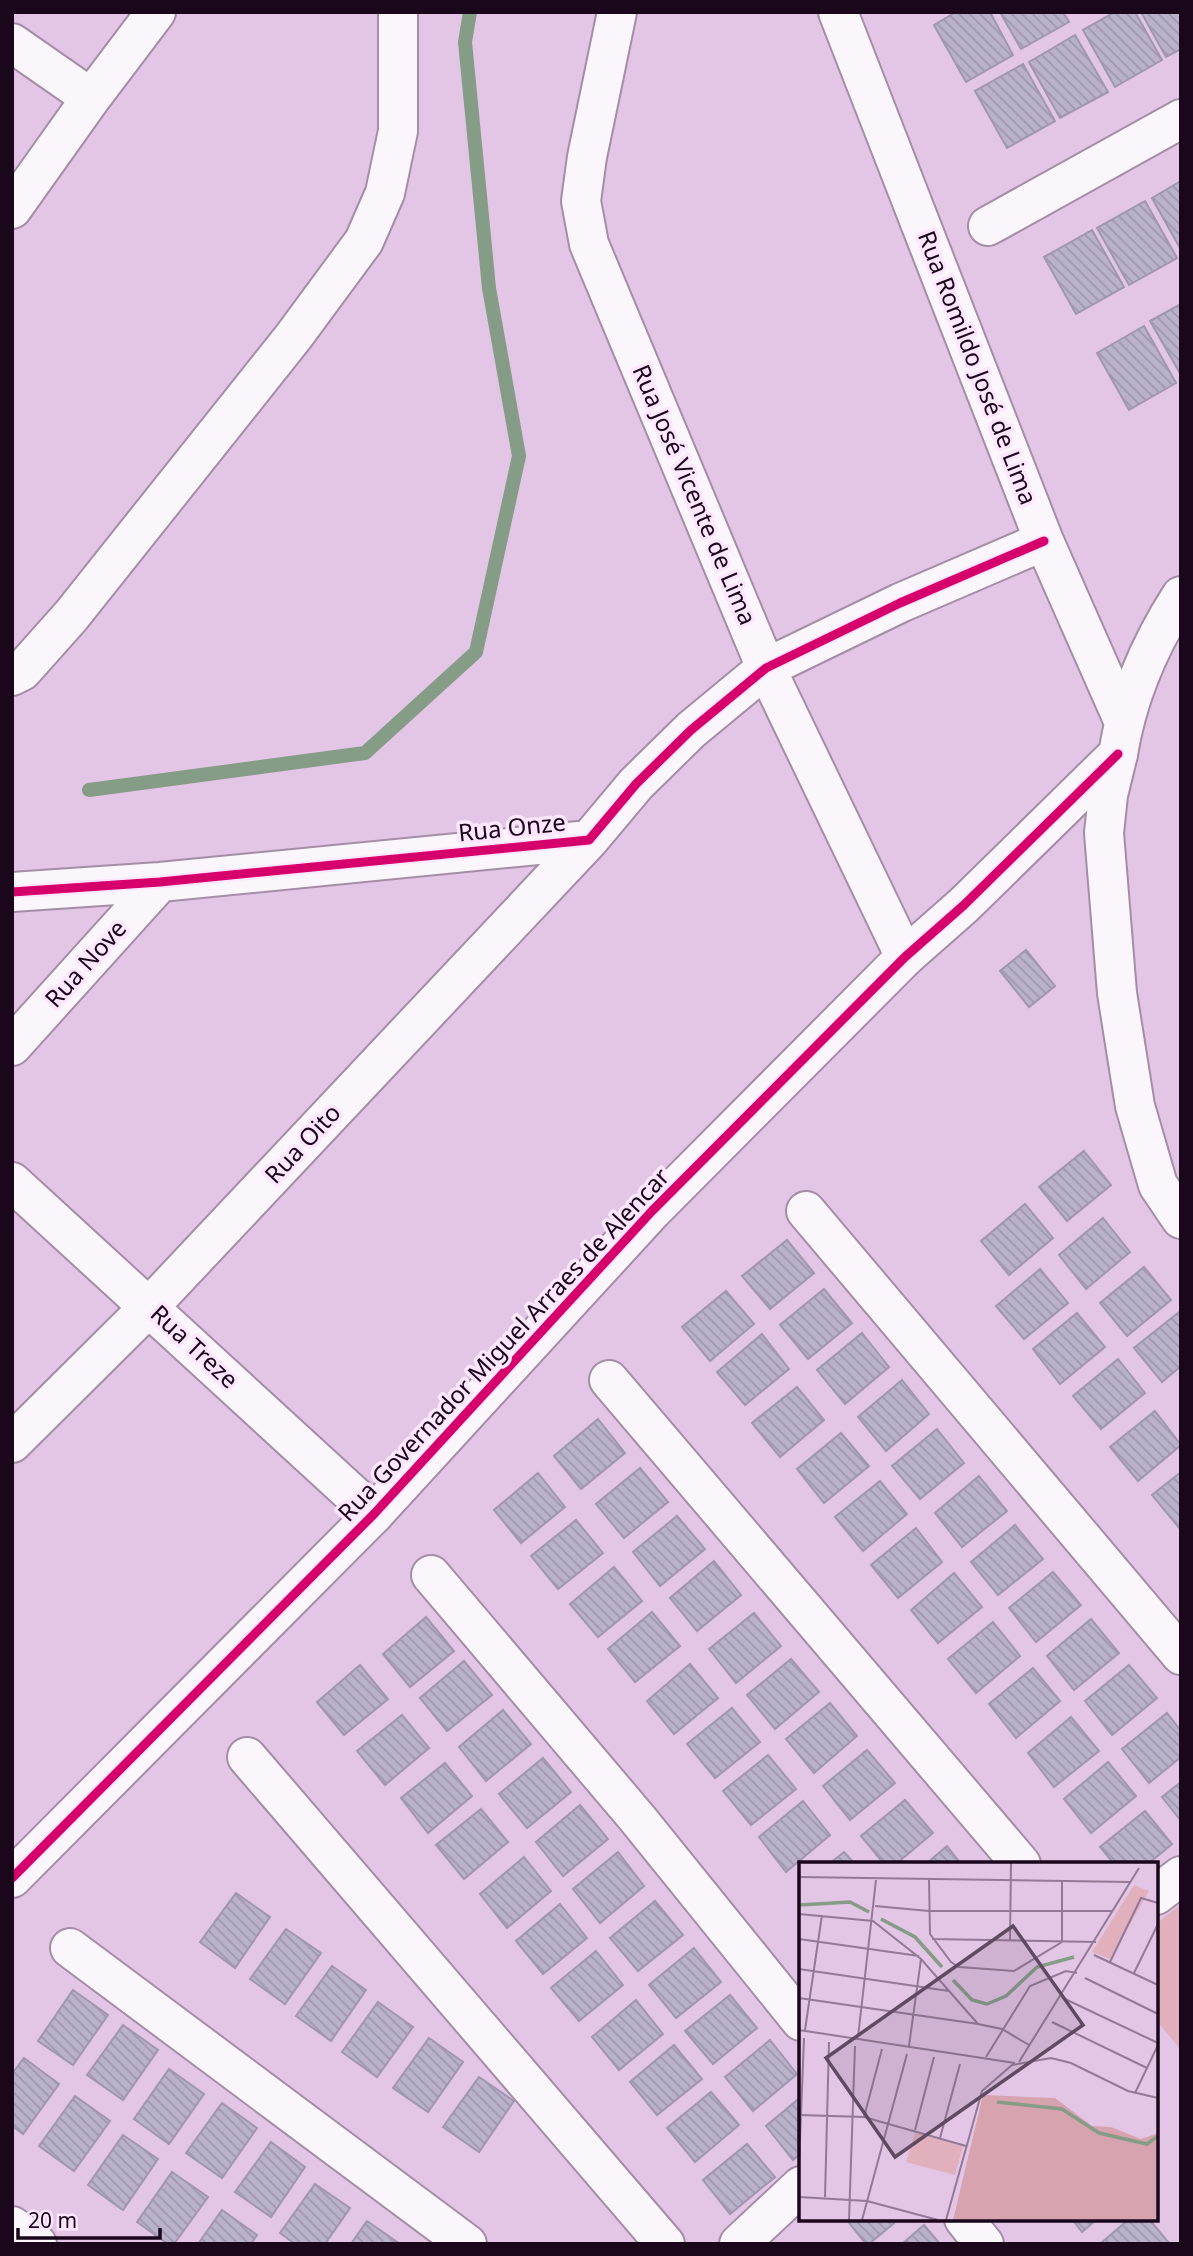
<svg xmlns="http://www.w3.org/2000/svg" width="1193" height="2256" viewBox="0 0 1193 2256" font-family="'Noto Sans',sans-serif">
<defs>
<pattern id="building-back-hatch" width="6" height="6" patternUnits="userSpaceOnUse" patternTransform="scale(1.75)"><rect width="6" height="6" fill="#bab1ca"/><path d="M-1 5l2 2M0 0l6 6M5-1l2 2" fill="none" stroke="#9f97ad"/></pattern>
</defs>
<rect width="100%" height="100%" fill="#e3c5e5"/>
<path fill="#e2b0bc" d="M 1181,1904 L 1181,2050 L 1156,2020 L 1156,1924 Z"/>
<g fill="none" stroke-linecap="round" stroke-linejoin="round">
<path stroke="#859c86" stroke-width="14" d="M 89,790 L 365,753 L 476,652 L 519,456 L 489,288 L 465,42 L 470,12"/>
</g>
<path fill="url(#building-back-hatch)" stroke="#9f96b0" stroke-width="2" d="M 956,12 L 990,12 L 1013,55 L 966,82 L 934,25 Z
M 1000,12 L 1063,12 L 1069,22 L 1021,49 Z
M 1115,12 L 1135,12 L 1162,60 L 1115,87 L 1083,30 Z
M 1141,12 L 1181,12 L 1181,49 L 1166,57 Z
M 1075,35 L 1108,92 L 1060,118 L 1029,62 Z
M 1023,64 L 1055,121 L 1007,148 L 975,91 Z
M 1181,181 L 1181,250 L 1152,198 Z
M 1145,201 L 1177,258 L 1129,285 L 1097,228 Z
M 1092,230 L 1124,287 L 1076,314 L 1044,257 Z
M 1181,304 L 1181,375 L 1150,321 Z
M 1144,326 L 1176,383 L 1129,410 L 1097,353 Z
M 1026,950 L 1055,986 L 1029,1007 L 1000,971 Z
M 1084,1151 L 1111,1185 L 1067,1221 L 1039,1187 Z
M 1025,1204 L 1053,1238 L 1009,1275 L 981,1241 Z
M 1103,1218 L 1130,1252 L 1086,1289 L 1059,1255 Z
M 787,1240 L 814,1273 L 770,1309 L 742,1276 Z
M 1144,1267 L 1171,1300 L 1127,1336 L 1100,1303 Z
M 1040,1269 L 1068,1303 L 1024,1339 L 996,1306 Z
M 824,1289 L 852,1323 L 808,1359 L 780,1325 Z
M 726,1291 L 754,1324 L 710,1361 L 682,1327 Z
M 1179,1312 L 1181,1314 L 1181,1366 L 1162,1382 L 1134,1348 Z
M 1077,1313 L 1105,1347 L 1060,1384 L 1033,1349 Z
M 862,1333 L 889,1367 L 845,1404 L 817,1370 Z
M 762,1334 L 789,1369 L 745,1405 L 717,1372 Z
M 1118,1359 L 1145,1393 L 1101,1429 L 1073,1396 Z
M 902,1380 L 929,1414 L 886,1451 L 858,1417 Z
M 797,1387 L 824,1420 L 780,1457 L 752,1423 Z
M 1155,1411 L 1181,1445 L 1138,1481 L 1110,1447 Z
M 598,1419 L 625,1453 L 581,1489 L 554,1456 Z
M 937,1429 L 964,1463 L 920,1499 L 892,1466 Z
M 841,1433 L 869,1466 L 824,1503 L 797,1469 Z
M 640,1468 L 668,1502 L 624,1538 L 596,1504 Z
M 1181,1472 L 1181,1528 L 1180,1529 L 1152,1495 Z
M 538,1473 L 565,1507 L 521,1543 L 494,1510 Z
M 979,1476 L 1007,1511 L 962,1547 L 935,1513 Z
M 880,1481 L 907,1514 L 863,1551 L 835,1517 Z
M 677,1516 L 705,1549 L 660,1586 L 633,1552 Z
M 576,1520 L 603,1553 L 558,1589 L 531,1556 Z
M 1015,1525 L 1043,1559 L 998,1595 L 971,1562 Z
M 916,1528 L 942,1562 L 898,1598 L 871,1565 Z
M 714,1561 L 741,1595 L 697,1631 L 670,1598 Z
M 614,1567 L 642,1601 L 598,1637 L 570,1604 Z
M 1053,1572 L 1081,1605 L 1036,1642 L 1009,1608 Z
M 954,1573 L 982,1607 L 938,1643 L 911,1610 Z
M 652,1612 L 680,1646 L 635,1682 L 608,1649 Z
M 754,1613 L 781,1646 L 736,1683 L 709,1649 Z
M 426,1617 L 454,1651 L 410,1687 L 383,1654 Z
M 1091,1619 L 1119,1653 L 1074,1690 L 1047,1656 Z
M 993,1622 L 1020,1656 L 976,1693 L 948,1659 Z
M 791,1659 L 819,1692 L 775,1729 L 747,1695 Z
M 464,1661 L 492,1695 L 447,1731 L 420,1698 Z
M 690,1664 L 718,1698 L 674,1734 L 647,1701 Z
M 360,1665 L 388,1699 L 344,1735 L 317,1702 Z
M 1129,1665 L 1157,1698 L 1112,1735 L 1085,1701 Z
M 1033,1668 L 1060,1701 L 1016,1738 L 989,1704 Z
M 830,1703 L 857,1736 L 814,1773 L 786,1739 Z
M 732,1708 L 760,1742 L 715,1778 L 687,1744 Z
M 503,1710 L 531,1744 L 486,1781 L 459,1747 Z
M 1167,1713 L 1181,1731 L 1181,1757 L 1149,1783 L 1122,1749 Z
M 402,1715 L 429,1748 L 385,1785 L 357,1751 Z
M 1071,1717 L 1099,1751 L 1054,1787 L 1028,1753 Z
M 867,1750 L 895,1783 L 850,1820 L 823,1786 Z
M 768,1755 L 796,1789 L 751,1825 L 723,1791 Z
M 543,1758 L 571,1792 L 527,1828 L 499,1794 Z
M 1108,1762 L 1136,1796 L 1091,1833 L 1064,1799 Z
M 445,1763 L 472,1796 L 428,1833 L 401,1798 Z
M 1181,1782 L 1181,1821 L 1162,1797 Z
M 905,1800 L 933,1833 L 896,1864 L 884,1864 L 861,1836 Z
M 803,1801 L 830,1835 L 786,1872 L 759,1837 Z
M 580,1805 L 608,1839 L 563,1876 L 536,1842 Z
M 481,1809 L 508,1842 L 464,1879 L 436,1845 Z
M 1145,1811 L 1172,1844 L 1148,1864 L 1114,1864 L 1100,1847 Z
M 947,1846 L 961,1864 L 926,1864 Z
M 618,1852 L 644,1886 L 600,1923 L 573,1889 Z
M 844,1852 L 855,1864 L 829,1864 Z
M 524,1857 L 551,1891 L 507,1928 L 480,1894 Z
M 236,1893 L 270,1917 L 235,1968 L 200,1942 Z
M 655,1901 L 683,1935 L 638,1971 L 610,1938 Z
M 560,1904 L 587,1938 L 543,1974 L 516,1941 Z
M 286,1929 L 321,1953 L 285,2004 L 250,1979 Z
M 694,1948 L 721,1982 L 676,2018 L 649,1985 Z
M 596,1951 L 623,1985 L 579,2021 L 551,1988 Z
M 332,1966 L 366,1990 L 331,2041 L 296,2016 Z
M 73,1990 L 108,2015 L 73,2065 L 38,2041 Z
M 730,1995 L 757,2028 L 713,2064 L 685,2031 Z
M 636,2000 L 663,2034 L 619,2070 L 592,2037 Z
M 378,2002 L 413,2027 L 377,2077 L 342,2052 Z
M 123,2025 L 158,2050 L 123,2100 L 87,2075 Z
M 429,2038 L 463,2062 L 428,2112 L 393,2088 Z
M 770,2040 L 797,2074 L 753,2111 L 725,2077 Z
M 674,2045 L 702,2079 L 657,2115 L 630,2082 Z
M 24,2058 L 59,2084 L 23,2134 L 12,2126 L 12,2074 Z
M 169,2069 L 204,2094 L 169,2144 L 134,2119 Z
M 479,2077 L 514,2101 L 479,2152 L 443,2127 Z
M 711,2092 L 739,2125 L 695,2162 L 667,2128 Z
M 75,2096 L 110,2121 L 74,2171 L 39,2146 Z
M 801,2097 L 801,2153 L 793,2160 L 766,2126 Z
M 222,2103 L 257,2128 L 222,2178 L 186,2153 Z
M 123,2135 L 158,2159 L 123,2210 L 88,2185 Z
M 271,2142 L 305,2167 L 271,2217 L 235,2192 Z
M 747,2144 L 775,2177 L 730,2214 L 703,2180 Z
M 172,2172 L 208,2197 L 174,2244 L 168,2244 L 137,2222 Z
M 315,2184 L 350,2208 L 325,2244 L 295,2244 L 280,2233 Z
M 222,2210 L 257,2235 L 251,2244 L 198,2244 Z
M 846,2219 L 899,2219 L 869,2244 L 866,2244 Z
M 1072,2219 L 1097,2219 L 1082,2232 Z
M 1129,2219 L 1149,2219 L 1169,2243 L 1100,2244 Z
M 367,2221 L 400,2244 L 351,2244 Z
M 924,2225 L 940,2244 L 902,2244 Z"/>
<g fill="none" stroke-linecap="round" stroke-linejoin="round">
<defs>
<path id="minor" d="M 617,12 L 587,157 L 581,201 L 589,244 L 766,668 L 905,957
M 838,12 L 1044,541 L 1123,720
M 12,43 L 91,98
M 12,209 L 91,98 L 156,12
M 988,226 L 1181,119
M 12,676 L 22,671 L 71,616 L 294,336 L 364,241 L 385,193 L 398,131 L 398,12
M 1118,754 L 1108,795 L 1104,833 L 1117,993 L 1135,1106 L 1158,1185 L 1181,1219
M 12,892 L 160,882 L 589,840 L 636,784 L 691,730 L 766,668 L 900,603 L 1044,541
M 12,1046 L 160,882
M 12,1182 L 374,1514
M 806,1211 L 1181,1655
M 609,1380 L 1021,1864
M 12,1443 L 150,1306 L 589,840
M 431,1575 L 637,1818 L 801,2021
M 247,1757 L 665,2244
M 1156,1895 L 1181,1876
M 70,1948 L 467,2244
M 964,2219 L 984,2244
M 12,2226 L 37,2244
M 739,2244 L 801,2186"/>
<path id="tertiary" d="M 12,1878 L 374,1514 L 652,1211 L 905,957 L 964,905 L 1118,754 C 1127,698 1150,644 1181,596"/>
</defs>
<use href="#minor" stroke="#a48da6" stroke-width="42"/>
<use href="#tertiary" stroke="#a48da6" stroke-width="42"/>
<use href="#minor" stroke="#fbf6fb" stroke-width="38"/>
<use href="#tertiary" stroke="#fbf6fb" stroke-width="38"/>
<defs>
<path id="cycleway" d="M 12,892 L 160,882 L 589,840 L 636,784 L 691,730 L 766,668 L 900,603 L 1044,541
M 12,1878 L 374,1514 L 652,1211 L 905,957 L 964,905 L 1118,754"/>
</defs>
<use href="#cycleway" stroke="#fde6fe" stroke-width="13"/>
<use href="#cycleway" stroke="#d6006c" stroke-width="9"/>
</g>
<g text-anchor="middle" stroke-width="7" stroke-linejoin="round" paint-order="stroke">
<g font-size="24" fill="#1a071c" stroke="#fde6fe">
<text transform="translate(977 368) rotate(69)" y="8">Rua Romildo José de Lima</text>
<text transform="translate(694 495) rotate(67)" y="8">Rua José Vicente de Lima</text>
<text transform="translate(512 828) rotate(-6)" y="8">Rua Onze</text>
<text transform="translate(86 964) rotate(-48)" y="8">Rua Nove</text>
<text transform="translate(303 1144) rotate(-47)" y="8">Rua Oito</text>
<text transform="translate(504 1345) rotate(-47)" y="8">Rua Governador Miguel Arraes de Alencar</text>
<text transform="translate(194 1347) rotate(43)" y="8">Rua Treze</text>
</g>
</g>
<g transform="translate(799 1862)">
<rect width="359" height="359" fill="#e3c5e5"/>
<path d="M 116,271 L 164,284 L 156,313 L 107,300 Z" fill="#e2b0bc"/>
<path d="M 184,233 L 256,236 L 293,264 L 312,265 L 342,277 L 359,271 L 359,358 L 154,358 Z" fill="#d6a3af"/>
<path d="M 335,23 L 350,29 L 311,97 L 293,90 Z" fill="#e2b0bc"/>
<path fill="none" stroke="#859c86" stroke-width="3.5" d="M 0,43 L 51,40 L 70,50M 82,57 L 116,75 L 143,105M 154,118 L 173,138 L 188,142 L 207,134 L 238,105 L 275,95M 198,240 L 263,247 L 300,271 L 348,282 L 359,274"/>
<path fill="none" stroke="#937995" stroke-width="2" d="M 0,15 L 331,20M 130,18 L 131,72 L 152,100 L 160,105 L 215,109 L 263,80 L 263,20M 76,44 L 130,49 L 314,49M 0,52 L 74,59 L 122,97 L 179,162 L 203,167 L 230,183M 0,77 L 120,94M 133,77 L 297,80M 211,78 L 212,1M 295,93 L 359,123M 311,100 L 342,36 L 359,41M 0,107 L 150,129M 335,111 L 359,62M 286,116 L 359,152M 0,136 L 179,162M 266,137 L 359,181M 253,160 L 348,206M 0,168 L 216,201M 6,168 L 23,53M 59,175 L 77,18M 110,184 L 122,97M 187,195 L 231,124 L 267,109 L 278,111M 220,200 L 340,6M 336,231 L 359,183M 0,253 L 65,255 L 167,284M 65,255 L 83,187M 116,268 L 135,195M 141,276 L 161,202M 0,303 L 5,176M 0,335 L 68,339 L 139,358M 26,335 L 30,180M 50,358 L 56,184M 63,358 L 108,192M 147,358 L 183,229 L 213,203 L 252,196 L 272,201 L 329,229 L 359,236"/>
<path fill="#604a62" fill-opacity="0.15" stroke="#604a62" stroke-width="3.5" d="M 214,64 L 284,163 L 96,295 L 27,196 Z"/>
<rect width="359" height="359" fill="none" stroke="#1a071c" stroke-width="3.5"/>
</g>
<rect width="1193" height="2256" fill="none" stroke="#1a071c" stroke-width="28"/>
<path d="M18 2228v10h142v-10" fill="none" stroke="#1a071c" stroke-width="3.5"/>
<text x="28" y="2228" font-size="21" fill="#1a071c" stroke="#fde6fe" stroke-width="5" paint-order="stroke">20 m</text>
</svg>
